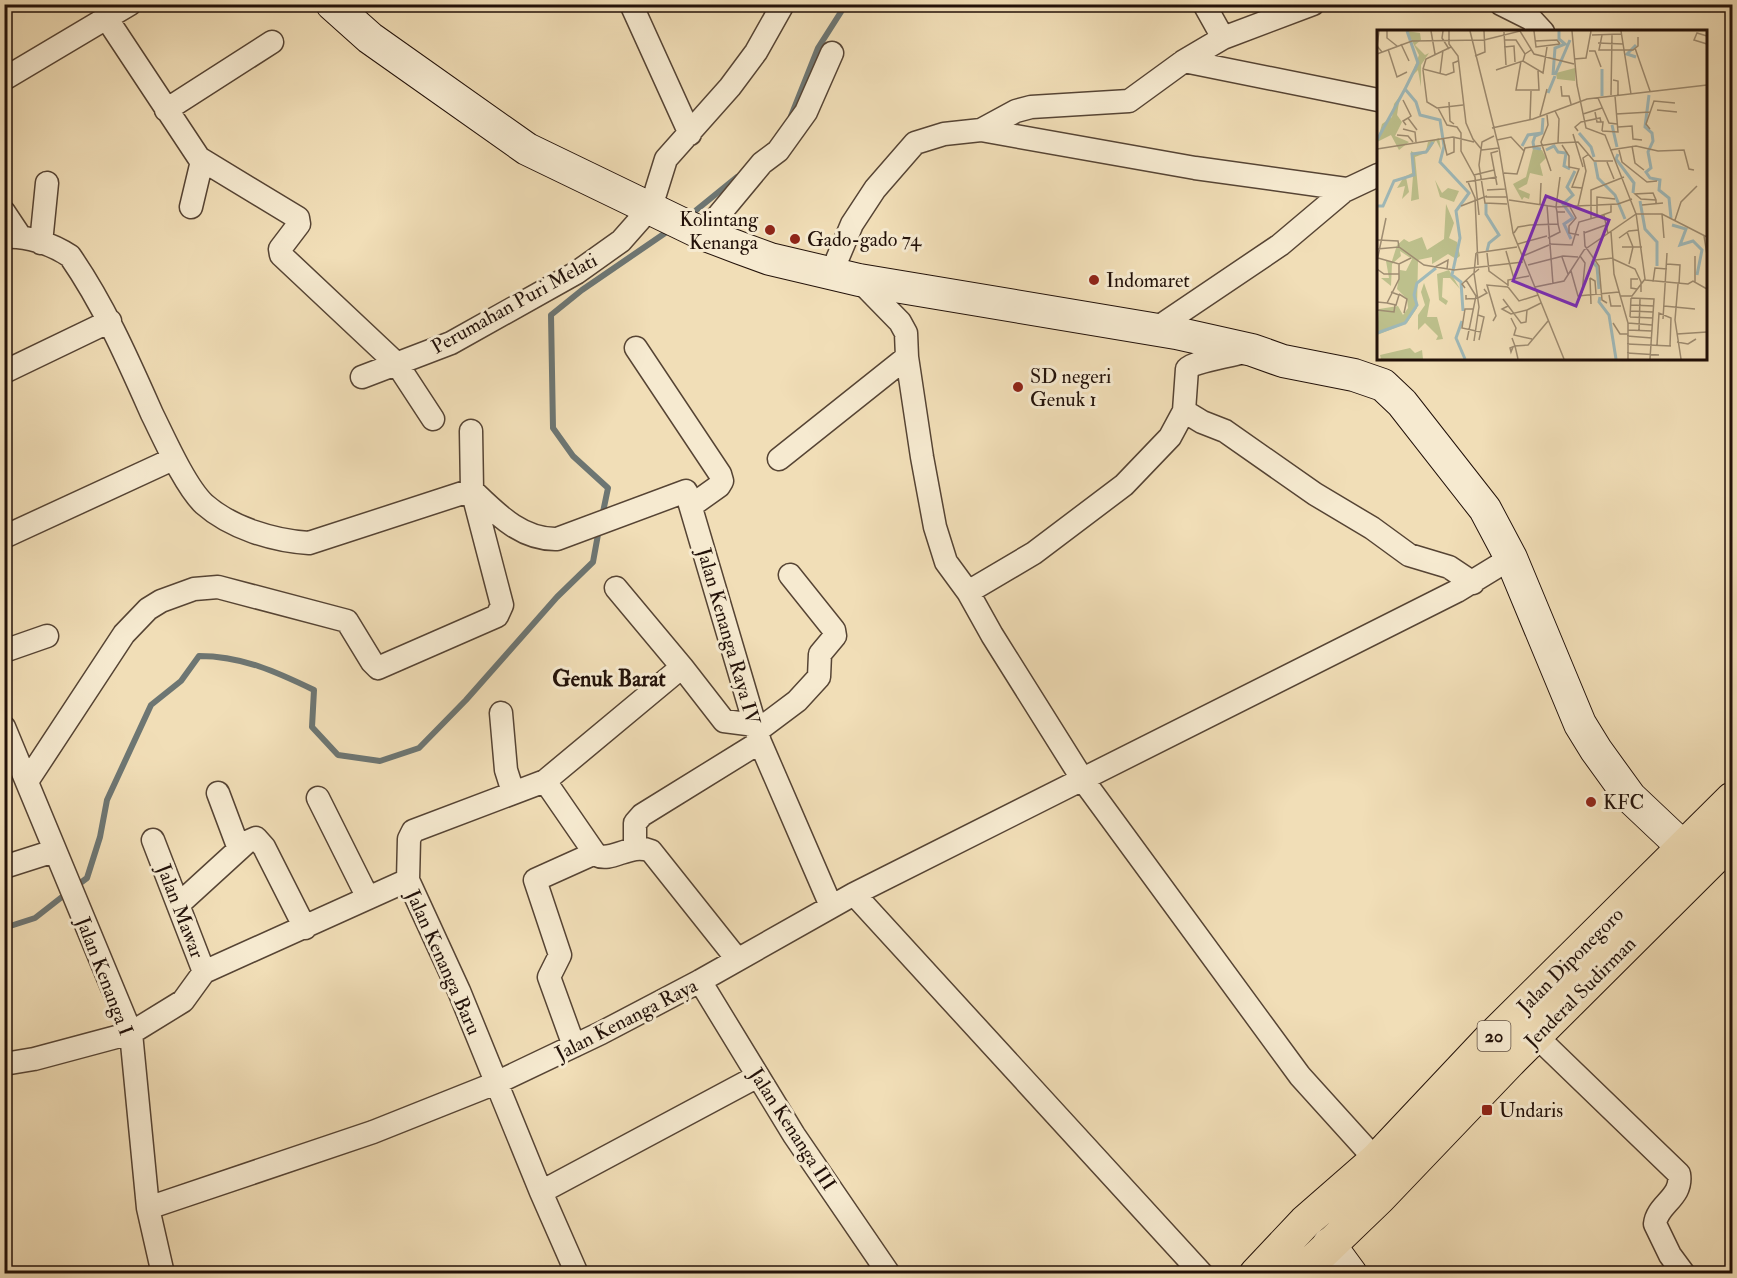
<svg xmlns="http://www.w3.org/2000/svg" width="1737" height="1278" viewBox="0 0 1737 1278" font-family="'IM FELL Double Pica',serif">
<rect width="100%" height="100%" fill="#f1deb7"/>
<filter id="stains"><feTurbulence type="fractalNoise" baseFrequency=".00333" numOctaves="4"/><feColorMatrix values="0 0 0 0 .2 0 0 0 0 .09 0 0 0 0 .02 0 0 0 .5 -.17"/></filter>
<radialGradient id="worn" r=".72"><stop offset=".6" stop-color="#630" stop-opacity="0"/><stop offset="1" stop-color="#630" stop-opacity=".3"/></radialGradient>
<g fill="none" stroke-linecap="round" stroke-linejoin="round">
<path stroke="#6d7673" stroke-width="6" d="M 791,116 L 818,48 L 846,4
M 689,216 L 737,177
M 602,517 L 608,488 L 573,456 L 553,428 L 551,315 L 582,290 L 671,229
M 75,887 L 87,878 L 100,837 L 107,800 L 151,705 L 181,681 L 199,656 C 242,656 277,672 314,690 L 312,727 L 338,755 L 380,761 L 419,748 L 466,700 L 557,597 L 593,562 L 599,529
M 4,928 L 35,918 L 67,893"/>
<defs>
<path id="street" d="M 631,4 L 690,134
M 1204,4 L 1223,38
M 1501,4 L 1531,19 L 1543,32
M 107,19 L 199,158 L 298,218 L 299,224 L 280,249 L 281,255 L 397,364 L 433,419
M 1184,61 L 1378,100
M 4,79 L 130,4
M 166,110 L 272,42
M 981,130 L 1016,111 L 1031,107 L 1129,101 L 1184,61 L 1223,38 L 1313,4
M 191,207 L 202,161
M 4,212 L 20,236
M 703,234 L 762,163 L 778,151 L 806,112 L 832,53
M 4,237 C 26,235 52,244 70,256 C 104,305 128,360 152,414 C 164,438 185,486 204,504 C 231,528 274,541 309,543 L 472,490 C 496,513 521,540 557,539 L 686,491 L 760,742 L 831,906
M 41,243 L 47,183
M 831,274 L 852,224 L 875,189 L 915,143 L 944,134 L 981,130 L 1195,168 L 1346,189
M 859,280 L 900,322 L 906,333 L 907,357 L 922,457 L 935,527 L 946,562 L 968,592 L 992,635 L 1083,780 L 1300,1076 L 1376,1160
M 1154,330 L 1280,245 L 1344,191 L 1378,175
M 636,348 L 720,474 L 722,481 L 719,486 L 691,506
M 4,372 L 110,321
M 362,377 L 451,343 L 576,273 L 621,241 L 651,207 L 666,159 L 730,87 L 756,52 L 783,4
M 1184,411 L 1202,422 L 1225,431 L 1315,494 L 1372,528 L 1409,555 L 1449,567 L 1473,583
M 779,459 L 907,357
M 4,537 L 173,459
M 968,592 L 1034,553 L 1124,485 L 1170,437 L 1184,411 L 1187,369 C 1194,361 1235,355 1249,351
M 4,651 L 47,636
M 682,667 L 724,721 L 755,725
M 501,713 L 506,770 L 513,792
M 4,727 L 131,1033 L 148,1208 L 163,1274
M 757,731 L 797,701 L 819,677 L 820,654 L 835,636 L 834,630 L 790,575
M 28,780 L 124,634 L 148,609 L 161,601 L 194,589 L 218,587 L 347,621 L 372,662 L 378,668 L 497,616 L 502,605 L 472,490 L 471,431
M 545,781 L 682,667 L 616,588
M 218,793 L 239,849
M 318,798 L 368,898
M 635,847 L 635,823 L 642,815 L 760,742
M 4,867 L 54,851
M 408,880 L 409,839 L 413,831 L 545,781 L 596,855 C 612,863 630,842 651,851 L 737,959
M 854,894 L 1202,1274
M 178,905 L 247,842 L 256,838 L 264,847 L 305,928
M 204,972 L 408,880 L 459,991 L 541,1192 L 577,1274
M 700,981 L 794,1135 L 889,1274
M 1536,1036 L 1679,1174 C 1683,1198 1657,1204 1655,1224 L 1670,1255 L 1684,1274
M 574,1046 L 549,977 L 560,955 L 535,880 L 595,853
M 4,1064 L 34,1059 L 131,1033 L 183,1001 L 204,972 L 153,840
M 541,1192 L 758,1076
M 148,1208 L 373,1132 L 496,1083 L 601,1033 L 700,981 L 854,894 L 1457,591 L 1511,558"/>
<path id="secondary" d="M 332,4 L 370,38 L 527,149 L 703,234 L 740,248 L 770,259 L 859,280 L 1176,333 L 1252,350 L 1283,361 L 1354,375 L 1383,385 L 1402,403 L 1485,509 L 1511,558 L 1580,724 L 1596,750 L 1630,797 L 1702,865
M 1329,1244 L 1351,1274"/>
<path id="highway" d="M 1256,1274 L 1305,1222 L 1376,1160 L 1489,1040 L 1732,799
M 1300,1274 L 1379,1198 L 1510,1061 L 1732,840"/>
</defs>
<use href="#street" stroke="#564434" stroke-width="25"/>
<use href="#secondary" stroke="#221109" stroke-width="34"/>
<use href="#highway" stroke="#221109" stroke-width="35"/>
<use href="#street" stroke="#f6ead0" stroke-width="22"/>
<use href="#secondary" stroke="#f6ead0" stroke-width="32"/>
<use href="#highway" stroke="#f1deb7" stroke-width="33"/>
</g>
<g fill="#8f2418" stroke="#f6ead0" stroke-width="2">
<circle cx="770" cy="230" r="6"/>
<circle cx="795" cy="239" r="6"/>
<circle cx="1094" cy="280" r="6"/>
<circle cx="1018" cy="387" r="6"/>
<circle cx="1591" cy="802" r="6"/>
<rect x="1481" y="1104" width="12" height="12" rx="3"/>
</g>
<g text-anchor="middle" stroke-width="6" stroke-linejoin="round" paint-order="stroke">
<rect fill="#f6ead0" stroke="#625245" stroke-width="1.5" x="1477.5" y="1021" width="33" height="30" rx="4.5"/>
<g font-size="18" font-weight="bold" fill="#221109">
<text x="1494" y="1042">20</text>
</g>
<g font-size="20" fill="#221109" stroke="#f6ead0" text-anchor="start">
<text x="758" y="226" text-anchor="end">Kolintang<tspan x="758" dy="23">Kenanga</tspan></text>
<text x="807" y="246">Gado-gado 74</text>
<text x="1106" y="287">Indomaret</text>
<text x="1030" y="383">SD negeri<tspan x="1030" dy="23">Genuk 1</tspan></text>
<text x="1603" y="809">KFC</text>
<text x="1499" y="1117">Undaris</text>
</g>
<g font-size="20" fill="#221109" stroke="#f6ead0">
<text transform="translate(514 303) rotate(-29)" y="7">Perumahan Puri Melati</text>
<text transform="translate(729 636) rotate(74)" y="7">Jalan Kenanga Raya IV</text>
<text transform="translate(181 911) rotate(69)" y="7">Jalan Mawar</text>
<text transform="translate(1570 960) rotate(-45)" y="7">Jalan Diponegoro</text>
<text transform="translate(444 962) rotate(66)" y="7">Jalan Kenanga Baru</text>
<text transform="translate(105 976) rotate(69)" y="7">Jalan Kenanga I</text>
<text transform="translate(1580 992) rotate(-45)" y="7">Jenderal Sudirman</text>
<text transform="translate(626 1019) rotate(-27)" y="7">Jalan Kenanga Raya</text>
<text transform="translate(793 1129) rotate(57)" y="7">Jalan Kenanga III</text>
</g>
<g font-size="22" font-weight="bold" fill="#221109" stroke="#f6ead0">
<text x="609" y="686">Genuk Barat</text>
</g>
</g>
<g transform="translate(1377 30)">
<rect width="330" height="330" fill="#f1deb7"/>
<path d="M 30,1 L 43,3 L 44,10 L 38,15 L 48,25 L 52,23 L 44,35 L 44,57 L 41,40 L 34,47 L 42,25 ZM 198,38 L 198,51 L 180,49 L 179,43 ZM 23,66 L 20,85 L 25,92 L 18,106 L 32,112 L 22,120 L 14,105 L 0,112 L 5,94 L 15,87 L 17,74 ZM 62,108 L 64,120 L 59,110 L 51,122 L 38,127 L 42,169 L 34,171 L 36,146 L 29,147 L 32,162 L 25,169 L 28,156 L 20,158 L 27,147 L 35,143 L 34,121 L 39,124 L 49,121 L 51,112 ZM 156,119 L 165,120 L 169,128 L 163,134 L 166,146 L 153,143 L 150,154 L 141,159 L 153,164 L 152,169 L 147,167 L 145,170 L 136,154 L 149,147 ZM 58,150 L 65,163 L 71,158 L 82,161 L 77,172 L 63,167 ZM 69,174 L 77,193 L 72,208 L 80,212 L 83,226 L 79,229 L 71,224 L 55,234 L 55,227 L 41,230 L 40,278 L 30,293 L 0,305 L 2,279 L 21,276 L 26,285 L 31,278 L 30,269 L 20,259 L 23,240 L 29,241 L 35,229 L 23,221 L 24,226 L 15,234 L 14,256 L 4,248 L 12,248 L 9,231 L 15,231 L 20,215 L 27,209 L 32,212 L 45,207 L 50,220 L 67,209 ZM 72,240 L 83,259 L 73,248 L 66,248 L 65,267 L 71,271 L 69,275 L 62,270 L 60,244 ZM 47,253 L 53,270 L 50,287 L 60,287 L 66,309 L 59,310 L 61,306 L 48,293 L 41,300 L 41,285 L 48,275 L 44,262 ZM 33,318 L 38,323 L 45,320 L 46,329 L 4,329 L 3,325 Z" fill="#bdc08c"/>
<path fill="none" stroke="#9fb9b9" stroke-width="3" d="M 30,1 L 41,33 L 28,59 L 39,72 L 43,85 L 63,90 L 67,116 L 63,132 L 92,163 L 79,181 L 83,208 L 75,245 L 84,252 L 86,281M 259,15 L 250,24 L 259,27M 176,45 L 178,18 L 188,14 L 182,9 L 182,1M 178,45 L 193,10M 171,63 L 178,46M 272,65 L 268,97 L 275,103 L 276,111 L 271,122 L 274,138 L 269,142 L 273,148 L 283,150 L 282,160 L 292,168 L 294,188M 225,66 L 225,39M 235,95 L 240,117M 202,103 L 214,117 L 217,127M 0,110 L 28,59M 145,116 L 151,105 L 165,103 L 166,88M 164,119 L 157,118 L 156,112 L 158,106 L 165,103M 169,120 L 177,116 L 181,122 L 189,123 L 187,136 L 193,139M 241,124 L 239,129 L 257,153 L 256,163M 218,132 L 221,148 L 238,165 L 248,189M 263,171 L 268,199 L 280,212 L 280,236M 109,173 L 109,184 L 122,205 L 112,213 L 110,221M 0,176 L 6,176 L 17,151 L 37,145 L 35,124 L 49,122 L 56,112M 295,195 L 309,199 L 303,215 L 316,211 L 325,220 L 320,245M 194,209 L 187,194 L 196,188 L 186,174 L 196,165 L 190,157 L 198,141M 215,231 L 220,237 L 222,259M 223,267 L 222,272 L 232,285 L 239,329M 85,291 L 79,308 L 88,329M 0,303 L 28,293 L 40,275 L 37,265 L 40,253 L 59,238"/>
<path fill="none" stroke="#9e8c71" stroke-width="1.5" d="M 2,1 L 0,16 L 5,22M 10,1 L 10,8 L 20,16M 54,1 L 58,24M 66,1 L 65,8 L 72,19M 72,1 L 72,14 L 81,26 L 89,93 L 96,109 L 105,120 L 122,118M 93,1 L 122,118 L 136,203 L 187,329M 157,1 L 159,17 L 183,14M 244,1 L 254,64M 127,2 L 129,35M 215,5 L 244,4M 225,5 L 222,20 L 256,20 L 261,16 L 261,7M 330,6 L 320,3 L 317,10 L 330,14M 127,10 L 139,10 L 148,24 L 154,20M 158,11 L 180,10 L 183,14M 221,13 L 246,14M 24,14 L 32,31M 74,17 L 49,29 L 46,39 L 69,45 L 77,42 L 76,33 L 81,31M 127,17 L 137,16 L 138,32M 258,18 L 273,61M 11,19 L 20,47 L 30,42M 212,21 L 218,21 L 224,37M 0,24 L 35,11 L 107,10 L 143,1 L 157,24 L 197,34M 98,26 L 108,22 L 107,1M 197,29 L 209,28 L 214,1M 144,31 L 139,60 L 162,60 L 161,41M 146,31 L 166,43 L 170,17M 46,40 L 50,72 L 60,78 L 86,75M 119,40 L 146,31 L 148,24M 63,44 L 66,20M 236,50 L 241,51 L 241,65M 184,56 L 185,66 L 192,66 L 194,74M 234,65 L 235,5M 221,68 L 232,93 L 240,94M 26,70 L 34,86 L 31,88M 72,72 L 73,91 L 77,94M 61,78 L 70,95 L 80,97 L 84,103 L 84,121 L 98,147 L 102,185M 280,80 L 300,82M 178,81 L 182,89 L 181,113 L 201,112 L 217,131 L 236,131M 218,82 L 220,92 L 226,92 L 225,101M 206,84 L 225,78M 239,84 L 273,82M 170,85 L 171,95 L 164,112 L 174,141M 163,86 L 170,59M 153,89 L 154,61M 29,95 L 26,91 L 31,88 L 40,100M 241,97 L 255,96 L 256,109 L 265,110M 115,98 L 156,89 L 210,69 L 330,55M 26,99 L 38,102 L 39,112M 273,99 L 269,94 L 277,71 L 298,73M 201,101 L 198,97 L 204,92 L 223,88 L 224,92M 225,101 L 241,102 L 238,66M 196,104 L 206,137M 20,105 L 31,106 L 36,112M 117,106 L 105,112 L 102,135 L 108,173 L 130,174M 66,108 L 70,125 L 77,122 L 77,107M 120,110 L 134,107 L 147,121M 185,115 L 192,126 L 192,137 L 202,139 L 195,157 L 205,158M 255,116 L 258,133 L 267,140M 0,119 L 76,107 L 97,112M 233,120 L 259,116 L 281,121 L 307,120 L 312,139 L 317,140M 242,120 L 245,132 L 270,152 L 280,151M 230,132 L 237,149M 127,143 L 140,144 L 148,118 L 181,113M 97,145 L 117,140M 183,147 L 179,177 L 180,182 L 188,182M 89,152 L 120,147M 91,152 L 98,168 L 101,235M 120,155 L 114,123 L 121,121M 110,160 L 128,159M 109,167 L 130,167M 132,170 L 179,177 L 241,174 L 255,169M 279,170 L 264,169 L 258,164 L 276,163 L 279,170 L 279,173M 163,174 L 164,153M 170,175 L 176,254M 265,175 L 286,173M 84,176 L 110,166M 201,176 L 209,141 L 206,128 L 212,124M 193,177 L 199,188 L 192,196 L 192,203 L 202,205M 259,184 L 285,184 L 330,207M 285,184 L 287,208M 227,185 L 231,204M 220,187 L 234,182 L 234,174M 214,189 L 214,160 L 247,147M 298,190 L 304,172 L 320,156M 207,201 L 208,216 L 222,236 L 225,270 L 230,273M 234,202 L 237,244 L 251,293 L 251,329M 250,202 L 256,217 L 265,217M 137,203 L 141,197 L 153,195 L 181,194 L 180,182M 207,203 L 229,195M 327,206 L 330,225M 171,208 L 183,202 L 181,194M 242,208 L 252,201 L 262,200M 1,210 L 21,211 L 22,217M 141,214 L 170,206M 172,214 L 195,215 L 202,192 L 220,187 L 220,167 L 238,169M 245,217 L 256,217 L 252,234M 0,219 L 22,217 L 47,235 L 77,240 L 146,232M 129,221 L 137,249M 99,223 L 140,217M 110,223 L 112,241 L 131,255M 146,226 L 172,215M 203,226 L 208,233 L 205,263M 318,226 L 318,252M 185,227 L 191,244M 1,228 L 22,234 L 34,228M 236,229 L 258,239 L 264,252 L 264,262M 218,230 L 236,228M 0,231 L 9,188M 290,234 L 303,235 L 302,254M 151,235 L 186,226 L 201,227M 58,237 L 71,230 L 70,239M 0,239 L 7,244 L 22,244M 194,241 L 201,266 L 242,262M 213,248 L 214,274M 213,248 L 218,251 L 219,264M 89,250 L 99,266 L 90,310M 268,250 L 311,254 L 316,251 L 330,259M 276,252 L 278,238 L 290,239M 301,254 L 298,290 L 304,329M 131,256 L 131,250 L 152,246M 131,257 L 142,271 L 161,265M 158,257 L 187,251 L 207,220 L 259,184 L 228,105 L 209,98 L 200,55 L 195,1M 88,258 L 85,254 L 97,243 L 99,223M 260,259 L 254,258 L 254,249 L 261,249M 22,264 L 30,269 L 27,283M 89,265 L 89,269 L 101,268 L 110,263 L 107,259M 232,265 L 234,276 L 244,276M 243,266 L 255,266 L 268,249 L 259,183M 254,268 L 277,269 L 273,329M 126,269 L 144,293 L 149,292 L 150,280 L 164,273M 0,272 L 10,273 L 22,249 L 22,234M 10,273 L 19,275 L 22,265 L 14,262M 254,275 L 277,276M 131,276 L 125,279 L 134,284 L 150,280M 287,276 L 318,279M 96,279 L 88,279 L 85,298 L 104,302M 0,280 L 17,282 L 18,275M 254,281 L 276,282M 101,285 L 107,287 L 102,310M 253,287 L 276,288M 253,287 L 254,268M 134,288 L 139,298 L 137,305 L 155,309M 286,289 L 290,223M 116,291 L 119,286 L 110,255 L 131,257M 236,293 L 243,304 L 251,304M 251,293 L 275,295M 251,300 L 275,301M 262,300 L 263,269M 300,304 L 330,302M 250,306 L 275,308M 135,308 L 138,316 L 133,318 L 134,322 L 136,317M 97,311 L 102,277 L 97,243 L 102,239M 300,312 L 311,314 L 319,309M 250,314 L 294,316M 280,315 L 282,283 L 294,288 L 293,316M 250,323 L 282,325M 141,329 L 138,316 L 151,315 L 171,291"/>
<path fill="#7b2cbf" fill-opacity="0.15" stroke="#7b2cbf" stroke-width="3" d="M 169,166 L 232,190 L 199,276 L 136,251 Z"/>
<rect width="330" height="330" fill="none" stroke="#221109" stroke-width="3"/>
</g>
<rect width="1737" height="1278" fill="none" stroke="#f1deb7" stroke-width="24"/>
<rect x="6" y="6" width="1725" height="1266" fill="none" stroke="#221109" stroke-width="3"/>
<rect x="12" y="12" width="1713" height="1254" fill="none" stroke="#221109" stroke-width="1.5"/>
<rect width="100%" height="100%" filter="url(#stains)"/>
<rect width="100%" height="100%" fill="url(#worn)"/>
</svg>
